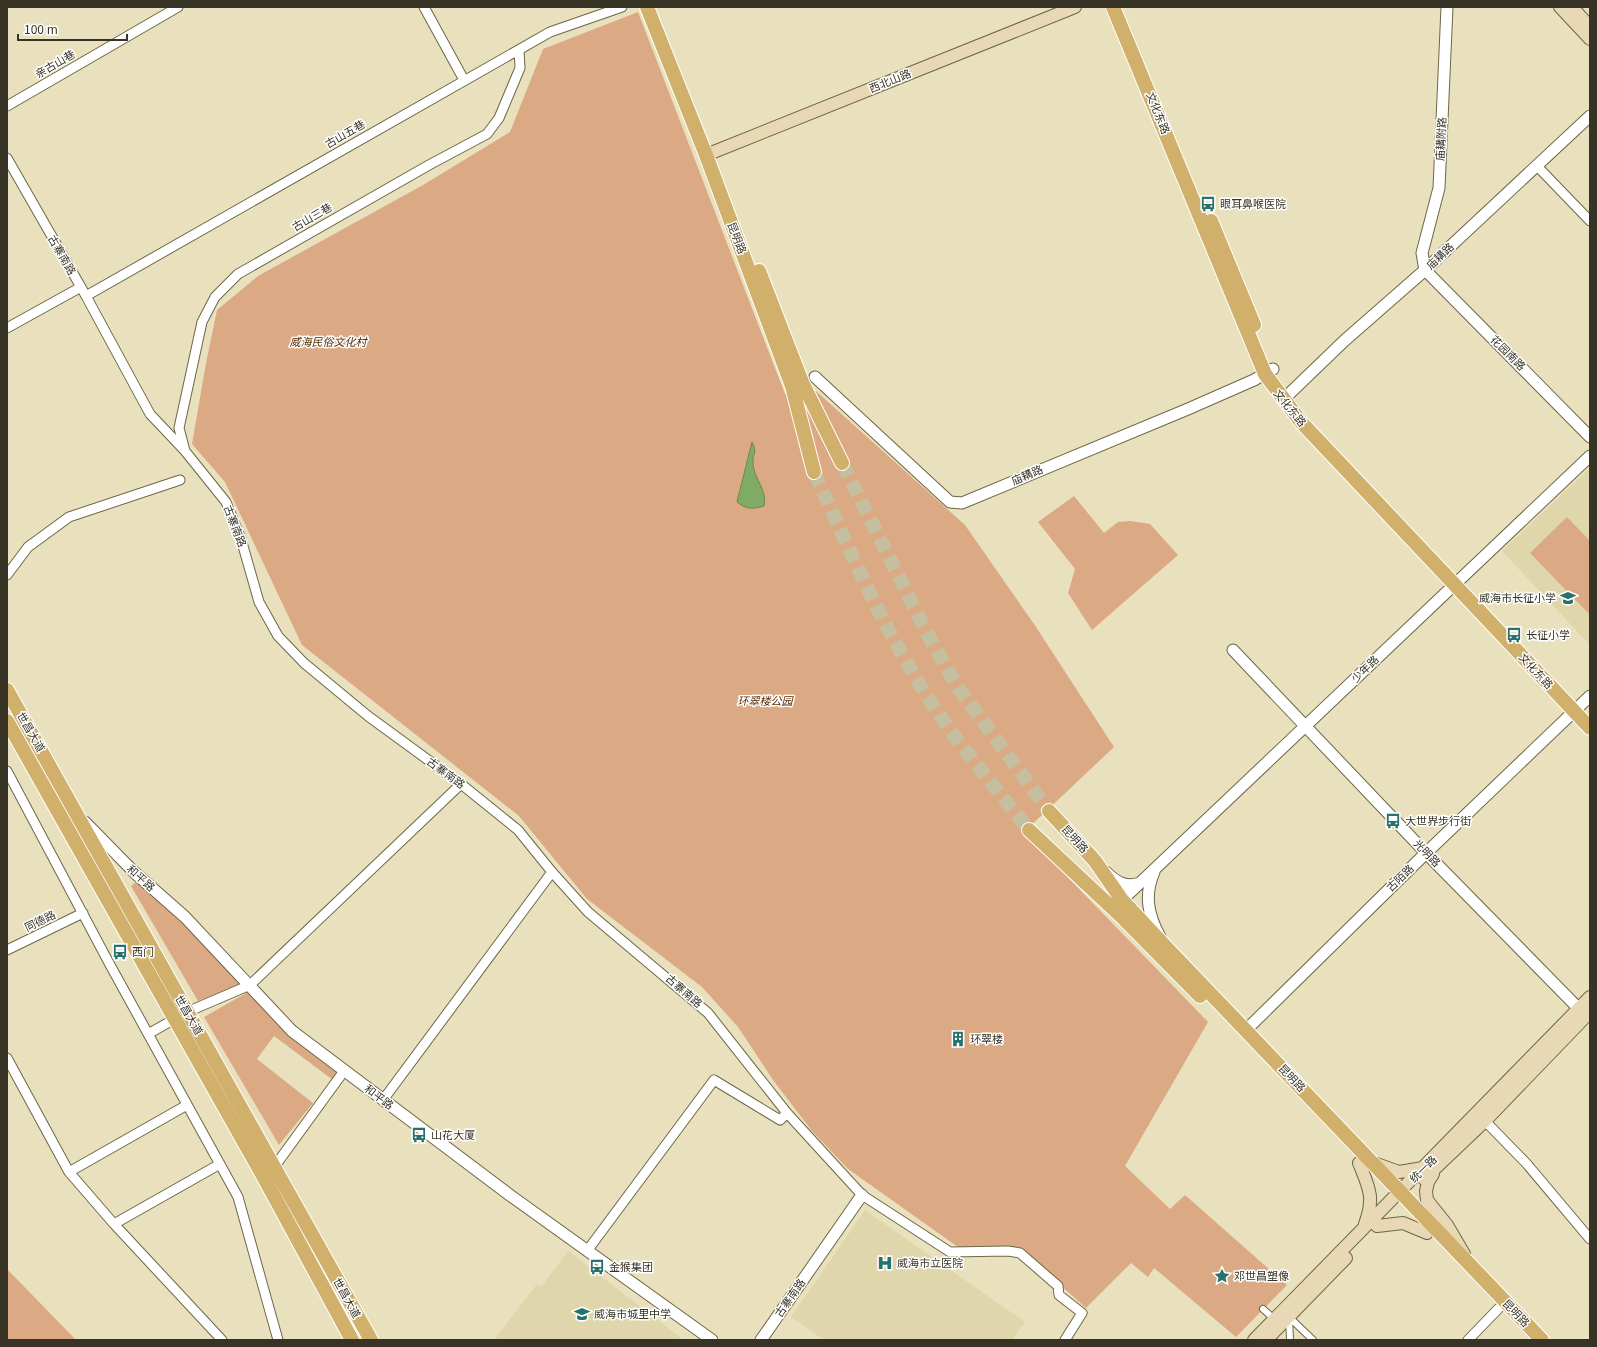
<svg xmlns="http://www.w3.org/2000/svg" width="1597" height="1347" viewBox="0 0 1597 1347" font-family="Georgia,'Noto Sans SC',serif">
<rect width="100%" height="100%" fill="#e9e1bd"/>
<path fill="#e0d6ab" d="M 1590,468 L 1590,645 L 1502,551 Z
M 865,1210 L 1025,1322 L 1012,1340 L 824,1340 L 791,1317 Z
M 568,1251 L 684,1340 L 494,1340 L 537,1284 L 541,1287 Z"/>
<path fill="#dbaa84" d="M 638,12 L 785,394 L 816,391 L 965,525 L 1034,624 L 1114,747 L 1024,832 L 1208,1022 L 1125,1166 L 1170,1209 L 1185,1195 L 1287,1285 L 1236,1337 L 1154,1268 L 1148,1277 L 1131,1263 L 1086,1308 L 1022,1251 L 958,1247 L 848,1169 L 812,1131 L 773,1080 L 738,1027 L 702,987 L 587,899 L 519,816 L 302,645 L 225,482 L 192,444 L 206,363 L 217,310 L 258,276 L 423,185 L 510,132 L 543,49 Z
M 1074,496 L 1104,533 L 1118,522 L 1130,521 L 1150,524 L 1178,555 L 1092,630 L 1068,593 L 1075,569 L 1038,522 Z
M 1567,517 L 1590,541 L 1590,615 L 1530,553 Z
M 136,882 L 181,921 L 241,984 L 198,1001 L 131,886 Z
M 248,992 L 281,1026 L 339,1072 L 333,1080 L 274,1036 L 257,1059 L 313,1103 L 279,1145 L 204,1017 Z
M 7,1269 L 76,1340 L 7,1340 Z"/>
<path fill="#80ab64" stroke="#6a8751" d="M 752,442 C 758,455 752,453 753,463 C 753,478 768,490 764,506 C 753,509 747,510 737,502 Z"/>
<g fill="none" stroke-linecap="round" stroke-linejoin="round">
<path stroke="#c5be9f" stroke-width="14" stroke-dasharray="14 7" stroke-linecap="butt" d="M 842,463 L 929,637 L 959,689 L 1049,811
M 814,472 C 850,551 884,630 931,702 C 960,747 996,788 1029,830"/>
<defs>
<path id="pedestrian" d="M 1263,1309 L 1273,1318
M 1289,1317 L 1313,1340
M 1289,1318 L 1290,1340"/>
<path id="minor" d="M 424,7 L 464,80
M 7,106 L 178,7
M 7,158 L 86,296 L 150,414 L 185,451 L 226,502 L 241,539 L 259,602 L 278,636 L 304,663 L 368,716 L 461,784 L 518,830 L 552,872 L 588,912 L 708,1013 L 787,1113 L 862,1195 L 950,1252 L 1008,1251 L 1020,1253 L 1058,1286 L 1059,1295 L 1082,1313 L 1065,1340
M 1537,166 L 1590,221
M 86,296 L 550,32 L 622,7
M 7,328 L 81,287
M 185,451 L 179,428 L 202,322 L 215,297 L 238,274 L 429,165 L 487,134 L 499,118 L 520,68 L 519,50
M 7,575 L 28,547 L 69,517 L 180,480
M 7,771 L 109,963 L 238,1197 L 278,1340
M 7,950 L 83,913
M 148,1034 L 187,1012 L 250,985 L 461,784
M 7,1058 L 69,1172 L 114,1224 L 222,1340
M 383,1100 L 552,872
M 1485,1121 L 1526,1163 L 1590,1239
M 275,1166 L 344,1071
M 69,1172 L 187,1105
M 114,1224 L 220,1164
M 587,1251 L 714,1080 L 780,1120 L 787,1113
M 1468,1340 L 1499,1308"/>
<path id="tertiary" d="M 1447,7 L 1439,188 L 1422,253 L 1425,270 L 1590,437
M 815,377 L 950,502 L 962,503 L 1188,409 L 1254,380 L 1273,369
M 1289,394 L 1344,341 L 1425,270 L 1590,116
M 1233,650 L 1426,853 L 1584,1014
M 85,822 L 135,873 L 185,917 L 292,1031 L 511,1196 L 712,1340
M 1106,872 C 1116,882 1126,888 1140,883
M 1154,872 C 1144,895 1148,915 1160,937
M 1119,907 L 1122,900 L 1590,456
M 1246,1030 L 1426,853 L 1590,696
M 761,1340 L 862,1195"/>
<path id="secondary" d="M 1560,7 L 1590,39
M 1572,7 L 1590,27
M 706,155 L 1075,7
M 1359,1163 C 1369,1188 1375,1197 1365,1224
M 1374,1163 L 1399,1172 L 1423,1168
M 1433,1174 L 1428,1182 L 1426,1191 L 1427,1200 L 1447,1225 L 1464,1254
M 1424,1179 L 1485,1121 L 1590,1012
M 1377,1226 L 1403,1223 L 1427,1233
M 1254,1340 L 1590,997
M 1266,1340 L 1346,1258"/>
<path id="primary" d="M 647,7 L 706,155 L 792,386 L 814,472
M 1113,7 L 1265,374 L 1301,422 L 1590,728
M 1211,221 L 1254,325
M 759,271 L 802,382 L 842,463
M 7,690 L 371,1340
M 7,721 L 262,1174 L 352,1340
M 1049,811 L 1095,861 L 1122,900 L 1164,945 L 1542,1340
M 1029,830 L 1124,919 L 1200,996"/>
</defs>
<use href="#pedestrian" stroke="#6d6646" stroke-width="8"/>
<use href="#minor" stroke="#6d6646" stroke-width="11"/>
<use href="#tertiary" stroke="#6d6646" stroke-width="13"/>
<use href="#secondary" stroke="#6d6646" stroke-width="14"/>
<use href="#primary" stroke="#fff" stroke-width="16"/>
<use href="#pedestrian" stroke="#fff" stroke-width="6"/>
<use href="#minor" stroke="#fff" stroke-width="9"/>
<use href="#tertiary" stroke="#fff" stroke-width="11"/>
<use href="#secondary" stroke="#e8d8b5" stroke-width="12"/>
<use href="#primary" stroke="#d0b06b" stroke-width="14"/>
</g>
<defs>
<symbol id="bus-bare" viewBox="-9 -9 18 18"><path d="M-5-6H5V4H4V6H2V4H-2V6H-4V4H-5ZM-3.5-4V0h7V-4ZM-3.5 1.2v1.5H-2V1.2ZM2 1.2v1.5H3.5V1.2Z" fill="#28726e" stroke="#fff" stroke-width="2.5" paint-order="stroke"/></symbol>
<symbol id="school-bare" viewBox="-9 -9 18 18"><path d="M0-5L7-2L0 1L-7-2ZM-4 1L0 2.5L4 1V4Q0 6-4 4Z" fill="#28726e" stroke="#fff" stroke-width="2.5" paint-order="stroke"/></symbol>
<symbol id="building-bare" viewBox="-9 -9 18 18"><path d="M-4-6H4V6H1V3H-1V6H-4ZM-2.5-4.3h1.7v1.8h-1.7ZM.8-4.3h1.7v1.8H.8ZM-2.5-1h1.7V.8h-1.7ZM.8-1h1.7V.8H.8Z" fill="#28726e" stroke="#fff" stroke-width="2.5" paint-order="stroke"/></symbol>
<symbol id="hospital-bare" viewBox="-9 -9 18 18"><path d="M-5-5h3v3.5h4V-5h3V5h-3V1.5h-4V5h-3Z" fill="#28726e" stroke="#fff" stroke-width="2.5" paint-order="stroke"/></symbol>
<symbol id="sight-bare" viewBox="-9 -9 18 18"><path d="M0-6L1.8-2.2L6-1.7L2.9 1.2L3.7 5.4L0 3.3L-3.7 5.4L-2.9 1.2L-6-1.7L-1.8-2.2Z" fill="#28726e" stroke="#fff" stroke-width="2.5" paint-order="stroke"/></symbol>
</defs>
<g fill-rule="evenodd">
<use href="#bus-bare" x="1197" y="193" width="22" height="22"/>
<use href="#school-bare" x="1557" y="587" width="22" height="22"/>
<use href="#bus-bare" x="1503" y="624" width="22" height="22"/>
<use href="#bus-bare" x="1382" y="810" width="22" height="22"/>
<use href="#bus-bare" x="109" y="941" width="22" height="22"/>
<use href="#building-bare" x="947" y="1028" width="22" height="22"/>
<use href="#bus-bare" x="408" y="1124" width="22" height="22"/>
<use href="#hospital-bare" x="874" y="1252" width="22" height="22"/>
<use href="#bus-bare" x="586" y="1256" width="22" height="22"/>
<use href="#sight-bare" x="1211" y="1265" width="22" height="22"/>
<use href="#school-bare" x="571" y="1303" width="22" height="22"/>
</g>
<g text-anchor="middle" stroke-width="3" stroke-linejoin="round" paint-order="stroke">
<g font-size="11" fill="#373426" stroke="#fff">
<text transform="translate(55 64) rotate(-30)" y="4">亲古山巷</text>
<text transform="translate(890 81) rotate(-22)" y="4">西北山路</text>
<text transform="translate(1158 113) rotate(68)" y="4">文化东路</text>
<text transform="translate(345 134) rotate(-30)" y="4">古山五巷</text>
<text transform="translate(1441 139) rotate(-87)" y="4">庙耩附路</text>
<text transform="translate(312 217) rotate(-30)" y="4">古山三巷</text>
<text transform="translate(737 238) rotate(69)" y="4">昆明路</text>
<text transform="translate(62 255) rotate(60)" y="4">古寨南路</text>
<text transform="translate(1440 256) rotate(-43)" y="4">庙耩路</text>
<text transform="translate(1508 353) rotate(45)" y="4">花园南路</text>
<text transform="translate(1290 408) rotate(51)" y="4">文化东路</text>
<text transform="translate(1027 475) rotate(-23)" y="4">庙耩路</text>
<text transform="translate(235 526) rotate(69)" y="4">古寨南路</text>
<text transform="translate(1365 669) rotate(-44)" y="4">少年路</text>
<text transform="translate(1536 671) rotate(47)" y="4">文化东路</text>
<text transform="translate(31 732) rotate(60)" y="4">世昌大道</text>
<text transform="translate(446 773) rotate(36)" y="4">古寨南路</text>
<text transform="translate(1075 839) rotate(48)" y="4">昆明路</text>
<text transform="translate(1427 853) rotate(46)" y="4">光明路</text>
<text transform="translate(141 878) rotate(42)" y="4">和平路</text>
<text transform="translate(1400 878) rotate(-44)" y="4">古陌路</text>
<text transform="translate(40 921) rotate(-26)" y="4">同德路</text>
<text transform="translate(684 991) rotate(41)" y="4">古寨南路</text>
<text transform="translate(189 1015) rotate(60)" y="4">世昌大道</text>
<text transform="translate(1292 1078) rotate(46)" y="4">昆明路</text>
<text transform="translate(379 1097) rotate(37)" y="4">和平路</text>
<text transform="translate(1423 1169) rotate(-45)" y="4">统一路</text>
<text transform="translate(347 1298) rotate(61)" y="4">世昌大道</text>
<text transform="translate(790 1298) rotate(-55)" y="4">古寨南路</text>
<text transform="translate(1516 1313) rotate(46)" y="4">昆明路</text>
</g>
<g font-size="11" fill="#373426" stroke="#fff" text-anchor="start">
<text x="1220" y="208">眼耳鼻喉医院</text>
<text x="1556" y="602" text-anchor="end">威海市长征小学</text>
<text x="1526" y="639">长征小学</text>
<text x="1405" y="825">大世界步行街</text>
<text x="132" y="956">西门</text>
<text x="970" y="1043">环翠楼</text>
<text x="431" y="1139">山花大厦</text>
<text x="897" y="1267">威海市立医院</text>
<text x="609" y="1271">金猴集团</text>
<text x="1234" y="1280">邓世昌塑像</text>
<text x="594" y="1318">威海市城里中学</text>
</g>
<g font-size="11" font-style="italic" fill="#562b00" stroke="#fff">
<text x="328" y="346">威海民俗文化村</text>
<text x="765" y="705">环翠楼公园</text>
</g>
</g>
<rect width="1597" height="1347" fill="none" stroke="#373426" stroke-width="16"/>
<path d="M18 34v6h109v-6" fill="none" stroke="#373426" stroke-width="2"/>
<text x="24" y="34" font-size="12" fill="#373426" stroke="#ffffff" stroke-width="3" paint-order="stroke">100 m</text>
</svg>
